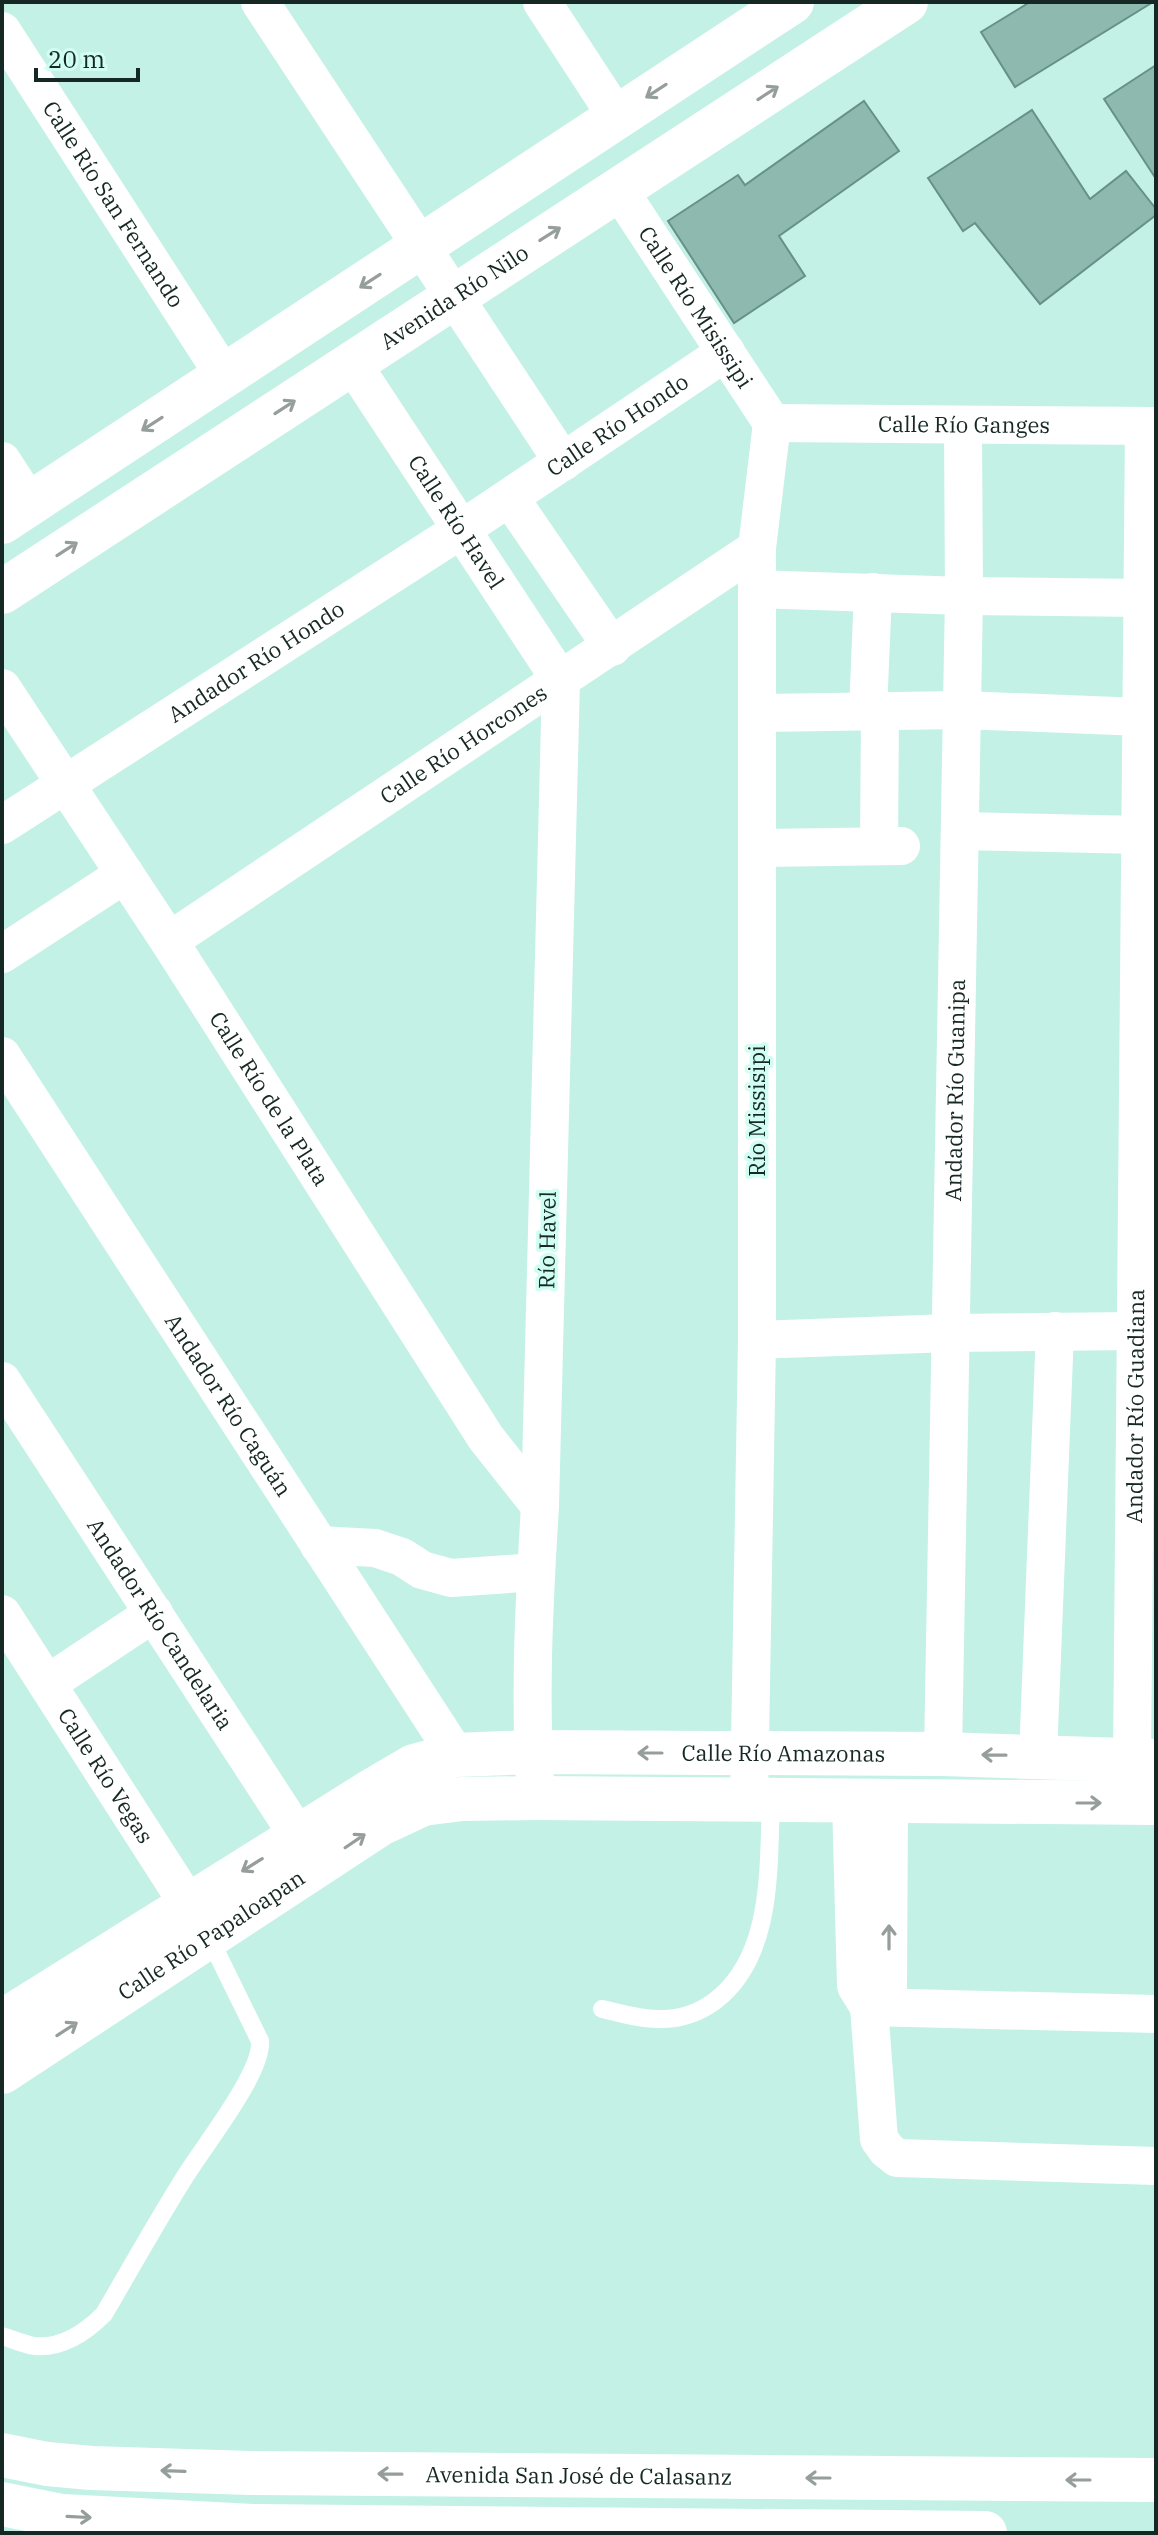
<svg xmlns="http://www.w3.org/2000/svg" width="1158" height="2535" viewBox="0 0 1158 2535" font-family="'IBM Plex Serif',serif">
<rect width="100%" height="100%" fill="#c3f1e6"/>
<path fill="#8eb9af" stroke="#679188" stroke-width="2" d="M 1030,2 L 1153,2 L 1015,87 L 981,32 Z
M 1156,65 L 1156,179 L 1104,99 Z
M 864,101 L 899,151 L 779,236 L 805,276 L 734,323 L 668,221 L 738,175 L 745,185 Z
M 1032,110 L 1090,199 L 1126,171 L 1156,209 L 1156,215 L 1040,304 L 975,223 L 963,231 L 928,178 Z"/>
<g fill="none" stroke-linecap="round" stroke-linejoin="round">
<path stroke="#fff" stroke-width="18" d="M 602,2009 C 620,2013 639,2019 657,2019 C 678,2020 699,2013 715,2001 C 774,1956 768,1867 771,1800
M 2,2336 C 12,2339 23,2344 34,2346 C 62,2349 85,2333 104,2314 C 131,2268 157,2221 186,2175 C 204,2146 263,2072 260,2041 L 209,1937"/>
<g stroke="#fff" stroke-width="38">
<path d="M 260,2 L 563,462"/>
<path d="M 542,2 L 617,117"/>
<path id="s1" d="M 2,31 L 225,377"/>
<path id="s2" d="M 619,190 L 772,423"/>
<path id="s3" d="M 352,363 L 561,681 L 540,1506 C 534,1603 529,1701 536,1798"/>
<path id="s4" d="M 772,423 L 1156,426"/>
<path d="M 2,461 L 30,504"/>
<path d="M 510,498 L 612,647"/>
<path d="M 757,589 L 964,596 L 1142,598"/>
<path id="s5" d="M 2,688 L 169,941 L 486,1438 L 540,1506"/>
<path d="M 868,711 L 873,592"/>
<path d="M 757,713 L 962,710 L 1142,717"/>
<path id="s6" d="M 2,825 L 462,529 L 726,352"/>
<path d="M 960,831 L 1141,835"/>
<path d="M 879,846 L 880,711"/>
<path d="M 757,848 L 901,846"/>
<path id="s7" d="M 169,941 L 757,548"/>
<path d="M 2,954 L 125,874"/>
<path id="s8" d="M 2,1056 L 456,1755"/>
<path d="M 757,1340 L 951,1333 L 1136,1331"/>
<path id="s9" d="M 2,1381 L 314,1860"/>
<path d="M 319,1545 L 375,1548 L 402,1557 L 422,1570 L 451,1578 L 536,1572"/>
<path id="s10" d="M 2,1614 L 205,1930"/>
<path d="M 47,1684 L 154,1613"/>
<path id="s11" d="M 943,1754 L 964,596 L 963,426"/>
<path d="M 1038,1756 L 1055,1331"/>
<path id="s12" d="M 1132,1760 L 1144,426"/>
<path d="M 749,1800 L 757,1340 L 757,548 L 772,423"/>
<path d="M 851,1801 L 856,1986 L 869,2007 L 879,2139 L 887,2150 L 897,2158 L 1156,2166"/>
<path d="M 869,2007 L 1156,2014"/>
<path d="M 869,2007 L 888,1988 L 889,1801"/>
</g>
<g stroke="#fff" stroke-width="44">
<path d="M 2,522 L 792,2"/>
<path id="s13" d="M 2,592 L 906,2"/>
<path id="s14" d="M 2,2022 L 373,1790 L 414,1766 L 456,1755 L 532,1752 L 943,1754 L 1156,1761"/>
<path id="s15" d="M 2,2072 L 380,1824 L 423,1804 L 462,1799 L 536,1798 L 1156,1803"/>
<path id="s16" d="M 2,2455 L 47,2464 L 91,2468 L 251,2473 L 1156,2480"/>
<path d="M 2,2504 L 62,2516 L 252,2526 L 985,2533"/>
</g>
</g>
<defs><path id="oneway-shaft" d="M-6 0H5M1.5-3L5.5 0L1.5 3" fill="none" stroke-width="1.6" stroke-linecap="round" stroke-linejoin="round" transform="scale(2)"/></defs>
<g stroke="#969e9c">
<use href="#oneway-shaft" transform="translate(656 91) rotate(147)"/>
<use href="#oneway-shaft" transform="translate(768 93) rotate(-33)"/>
<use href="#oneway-shaft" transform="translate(550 234) rotate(-32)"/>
<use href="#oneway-shaft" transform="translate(370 281) rotate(147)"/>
<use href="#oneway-shaft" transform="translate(285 407) rotate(-33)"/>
<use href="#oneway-shaft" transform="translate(152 424) rotate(147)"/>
<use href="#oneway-shaft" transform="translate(67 549) rotate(-33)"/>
<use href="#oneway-shaft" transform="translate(650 1753) rotate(-180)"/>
<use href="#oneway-shaft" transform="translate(994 1755) rotate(-179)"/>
<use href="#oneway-shaft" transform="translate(1089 1803)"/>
<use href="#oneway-shaft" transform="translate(355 1841) rotate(-34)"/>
<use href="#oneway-shaft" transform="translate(252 1865) rotate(148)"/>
<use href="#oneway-shaft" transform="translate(889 1937) rotate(-90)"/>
<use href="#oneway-shaft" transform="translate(67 2029) rotate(-33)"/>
<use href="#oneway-shaft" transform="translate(173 2471) rotate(-178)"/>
<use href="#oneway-shaft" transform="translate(390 2474) rotate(-179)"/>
<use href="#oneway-shaft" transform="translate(818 2478) rotate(-180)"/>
<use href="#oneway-shaft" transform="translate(1078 2480) rotate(-180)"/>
<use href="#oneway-shaft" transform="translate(79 2517) rotate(3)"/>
</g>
<g text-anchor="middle" stroke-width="7" stroke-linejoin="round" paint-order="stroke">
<g font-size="22" fill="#162824" stroke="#d0fef3">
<text dy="8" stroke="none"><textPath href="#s1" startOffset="206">Calle Río San Fernando</textPath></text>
<text dy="8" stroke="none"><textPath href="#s13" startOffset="540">Avenida Río Nilo</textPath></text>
<text dy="8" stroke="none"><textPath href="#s2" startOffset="140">Calle Río Misissipi</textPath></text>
<text dy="8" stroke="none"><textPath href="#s6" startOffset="734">Calle Río Hondo</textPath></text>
<text dy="8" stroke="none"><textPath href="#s4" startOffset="192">Calle Río Ganges</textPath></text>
<text dy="8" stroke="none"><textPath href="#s3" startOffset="190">Calle Río Havel</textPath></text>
<text dy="8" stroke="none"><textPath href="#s6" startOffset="302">Andador Río Hondo</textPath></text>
<text dy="8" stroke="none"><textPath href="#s7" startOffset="354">Calle Río Horcones</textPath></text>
<text dy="8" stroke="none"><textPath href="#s11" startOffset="664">Andador Río Guanipa</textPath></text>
<text dy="8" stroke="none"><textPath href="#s5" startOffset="490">Calle Río de la Plata</textPath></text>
<text transform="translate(757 1111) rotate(-90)" y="8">Río Missisipi</text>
<text transform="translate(547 1240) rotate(-89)" y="8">Río Havel</text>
<text dy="8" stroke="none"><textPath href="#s12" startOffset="354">Andador Río Guadiana</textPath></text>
<text dy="8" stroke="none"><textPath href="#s8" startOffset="416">Andador Río Caguán</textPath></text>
<text dy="8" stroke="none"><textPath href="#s9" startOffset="290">Andador Río Candelaria</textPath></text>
<text dy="8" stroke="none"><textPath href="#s14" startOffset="856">Calle Río Amazonas</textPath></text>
<text dy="8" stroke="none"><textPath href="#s10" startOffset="192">Calle Río Vegas</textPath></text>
<text dy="8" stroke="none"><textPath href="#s15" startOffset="250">Calle Río Papaloapan</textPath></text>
<text dy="8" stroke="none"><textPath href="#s16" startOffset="578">Avenida San José de Calasanz</textPath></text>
</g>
</g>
<rect width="1158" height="2535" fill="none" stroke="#162824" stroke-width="8"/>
<path d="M36 68v12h102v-12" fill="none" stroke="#162824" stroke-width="4"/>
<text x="48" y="68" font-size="24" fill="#162824" stroke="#d0fef3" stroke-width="6" paint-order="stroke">20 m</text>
</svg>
